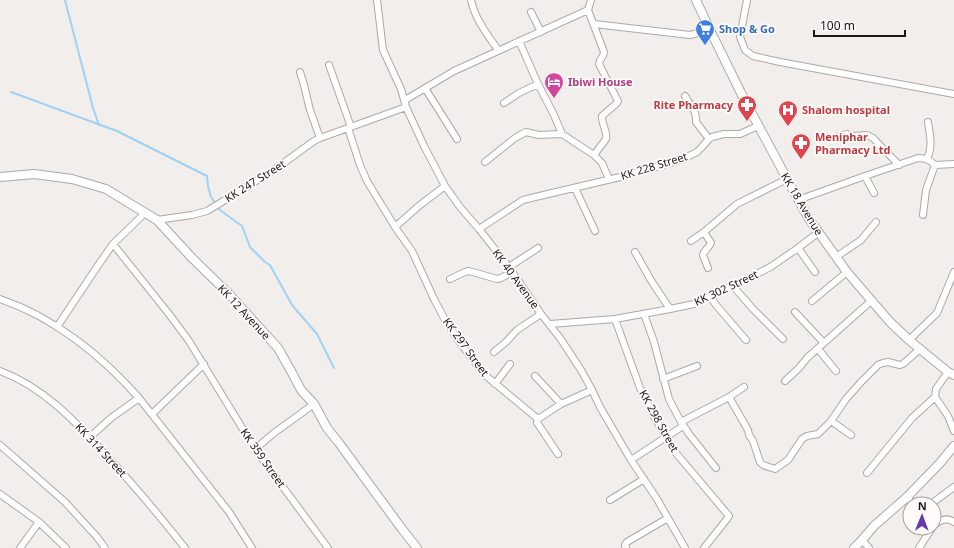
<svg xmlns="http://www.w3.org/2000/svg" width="954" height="548" viewBox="0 0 954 548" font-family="'Noto Sans',sans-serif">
<rect width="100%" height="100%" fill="#f2eeeb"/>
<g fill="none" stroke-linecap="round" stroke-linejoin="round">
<path stroke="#a0d2f6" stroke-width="2" d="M 65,0 L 93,108 L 99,125
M 11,92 L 117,131 L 207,176 L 208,186 L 211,197 L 220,210 L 242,226 L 250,247 L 265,262 L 270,265 L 292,305 L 317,334 L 334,368"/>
<defs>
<path id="minor" d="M 377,0 L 383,50 L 401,89 L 406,107 L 424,146 L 445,186 L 460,207 L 479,229 L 509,267 L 541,314 L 560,338 L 581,370 L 592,390 L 600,407 L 631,460 L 657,499 L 685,548
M 471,0 C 475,19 487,34 498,50
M 591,0 L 588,10 L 604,52 C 604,57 599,59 599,64 L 618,101 L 617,103 L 602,116 C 601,124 608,131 606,139 L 594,155
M 747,0 L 740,37 L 745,50 L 753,56 L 780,62 L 954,94
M 531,12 L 541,32
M 594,24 L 690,35 L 710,30
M 519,41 L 538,84 L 554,115 L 562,134 L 594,155 L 602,163 L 609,179
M 329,65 L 351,127
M 300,72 L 304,85 L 310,110 L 320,138
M 425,88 L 457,139
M 685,96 C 690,105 697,111 696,122 L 709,139
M 405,100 L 454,71 L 588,10
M 504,103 L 519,93 L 538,84
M 406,107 L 348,128 L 360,165 L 367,181 L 395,227 L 412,251 L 434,299 L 445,320 L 461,344 L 485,375 L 538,419 L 561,404 L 592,390
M 836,137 L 847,134 L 849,136 L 851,136 L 867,135 L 873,138 L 899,165
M 927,159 C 933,146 930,136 928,122
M 485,162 L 515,138 L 526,132 L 539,135 L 562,134
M 865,176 L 874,193
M 575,188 L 595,231
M 798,200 L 865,176 L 918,158 C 926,158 930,160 935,165 L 954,164
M 923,215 L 926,190 L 935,165
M 157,220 L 192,215 L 207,211 L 274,170 L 314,141 L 320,138 L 348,128
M 395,227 L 420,205 L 445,186
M 479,229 L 523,200 L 531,198 L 620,177 L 674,162 L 685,158 L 697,152 L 701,148 L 709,139 L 712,137 L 724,134 L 740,134 L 758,126
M 704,232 L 711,243 C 709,248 704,250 703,255 L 708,268
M 691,241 L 704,232 L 737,204 L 787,179
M 113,244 L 169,314 L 189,341 L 255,449 L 328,548
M 798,248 L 815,272
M 635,252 L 652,282 L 670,309
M 836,257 L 861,240 L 876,222
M 509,267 L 538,248
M 450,279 L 465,272 L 469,271 L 497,279 L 501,278 L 512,272
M 733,286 L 753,309 L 783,339
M 710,296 L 716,305 L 746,340
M 0,299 C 54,317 102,356 139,398 L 229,512 L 252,548
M 812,301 L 847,272
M 795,312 L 824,343
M 644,314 L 654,342 L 669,399 L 681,422 L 689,434 L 716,468
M 615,319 L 640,388 L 654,416 L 666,437 L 675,452 L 729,516 L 727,519 L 704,548
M 550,324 L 615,319 L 670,309 L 694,304 L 755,275 L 772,266 L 798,248 L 819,232
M 57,327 L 99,264 L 113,244 L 145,213
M 909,340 L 937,313 L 954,272
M 818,349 L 836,371
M 494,352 L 506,342 L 517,330 L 541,314
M 0,371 C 42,386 75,421 104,453 C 133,484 159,515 185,548
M 948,372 L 936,389 L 935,397 L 948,416 L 954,431
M 535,376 L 561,404
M 663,379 L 697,366
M 785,381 L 799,368 L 807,358 L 871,301
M 495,384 L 510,364
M 729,397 L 744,387
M 152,414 L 204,364
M 538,419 L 537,423 L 538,424 L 558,454
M 831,421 L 851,435
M 681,422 L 729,397 L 748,430 L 749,435 L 753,441 L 760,462 L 763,465 L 775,469 L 788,460 L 802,439 L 807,436 L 818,434 L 831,421 L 846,399 L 862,381 L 878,365 L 883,363 L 888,362 L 900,365 L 903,364 L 920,349
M 90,437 L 111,418 L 139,398
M 0,445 L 65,502 L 97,537 L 105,548
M 255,449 L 274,433 L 314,404
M 631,460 L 683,426
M 867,473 L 912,418 L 935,397
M 0,494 L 39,522 L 66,548
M 907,497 L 913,504
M 610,500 L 644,479
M 931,504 L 954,487
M 934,525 C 940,520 947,517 954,522
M 862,540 L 869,548
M 20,548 L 39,522
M 626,548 L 625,545 L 627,542 L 668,518
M 919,548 L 932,528"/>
<path id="major" d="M 696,0 L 710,30 L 741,93 L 787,179 L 809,219 L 847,272 L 890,322 L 909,340 L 948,372 L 954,375
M 0,177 L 34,174 L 72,179 L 106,189 L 157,220 L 192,258 L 228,293 L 278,348 L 291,371 L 301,390 L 314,404 L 327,428 L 339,443 L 402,529 L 417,548
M 854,548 L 862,540 L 874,526 L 907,497 L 940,463 L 954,446"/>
</defs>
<use href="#minor" stroke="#aca9a6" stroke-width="8"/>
<use href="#major" stroke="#aca9a6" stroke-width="10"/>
<use href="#minor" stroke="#fff" stroke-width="6"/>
<use href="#major" stroke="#fff" stroke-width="8"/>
</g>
<defs>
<symbol id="supermarket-pin" viewBox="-11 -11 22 30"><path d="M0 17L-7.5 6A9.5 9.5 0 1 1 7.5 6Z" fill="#3f7fe0" stroke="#fffbf9"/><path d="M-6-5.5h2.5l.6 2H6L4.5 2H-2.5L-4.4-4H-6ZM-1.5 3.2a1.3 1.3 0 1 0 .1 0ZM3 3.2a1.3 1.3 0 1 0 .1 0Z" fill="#fff"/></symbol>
<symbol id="hotel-pin" viewBox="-11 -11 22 30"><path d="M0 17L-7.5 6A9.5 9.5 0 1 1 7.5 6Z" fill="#d1479c" stroke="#fffbf9"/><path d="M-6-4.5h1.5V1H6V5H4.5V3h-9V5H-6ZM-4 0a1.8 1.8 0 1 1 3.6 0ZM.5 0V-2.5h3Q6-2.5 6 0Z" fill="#fff"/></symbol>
<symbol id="pharmacy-pin" viewBox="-11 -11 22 30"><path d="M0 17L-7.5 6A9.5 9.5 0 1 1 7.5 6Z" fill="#e0444e" stroke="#fffbf9"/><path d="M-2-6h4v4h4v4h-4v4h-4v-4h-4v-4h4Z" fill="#fff"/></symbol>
<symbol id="hospital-pin" viewBox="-11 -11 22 30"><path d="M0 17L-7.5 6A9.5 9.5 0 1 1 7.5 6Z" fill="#e0444e" stroke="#fffbf9"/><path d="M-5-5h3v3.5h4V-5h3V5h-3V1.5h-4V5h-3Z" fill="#fff"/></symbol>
</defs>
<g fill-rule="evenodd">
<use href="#supermarket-pin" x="694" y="18" width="22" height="30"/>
<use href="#hotel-pin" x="543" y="71" width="22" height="30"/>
<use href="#pharmacy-pin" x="736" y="94" width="22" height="30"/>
<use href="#hospital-pin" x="777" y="99" width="22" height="30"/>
<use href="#pharmacy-pin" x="790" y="132" width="22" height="30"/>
</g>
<g text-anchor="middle" stroke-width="3.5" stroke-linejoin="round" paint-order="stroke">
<g font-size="11" font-weight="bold" fill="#366cbe" stroke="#fffbf9" text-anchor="start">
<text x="719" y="33">Shop &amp; Go</text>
</g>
<g font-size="11" font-weight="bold" fill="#b23c85" stroke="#fffbf9" text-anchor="start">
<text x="568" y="86">Ibiwi House</text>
</g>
<g font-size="11" font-weight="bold" fill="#be3a42" stroke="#fffbf9" text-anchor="start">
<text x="733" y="109" text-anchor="end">Rite Pharmacy</text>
<text x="802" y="114">Shalom hospital</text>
<text x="815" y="141">Meniphar<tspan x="815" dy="13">Pharmacy Ltd</tspan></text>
</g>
<g font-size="11" fill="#181716" stroke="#fffbf9">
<text transform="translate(654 166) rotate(-17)" y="4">KK 228 Street</text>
<text transform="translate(255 181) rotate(-32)" y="4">KK 247 Street</text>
<text transform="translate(802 204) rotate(59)" y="4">KK 18 Avenue</text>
<text transform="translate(516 279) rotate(54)" y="4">KK 40 Avenue</text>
<text transform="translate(726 288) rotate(-25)" y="4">KK 302 Street</text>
<text transform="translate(244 312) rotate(47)" y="4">KK 12 Avenue</text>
<text transform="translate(466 347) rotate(54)" y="4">KK 297 Street</text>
<text transform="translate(659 421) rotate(61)" y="4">KK 298 Street</text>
<text transform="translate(101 450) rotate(47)" y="4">KK 314 Street</text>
<text transform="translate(263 458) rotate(55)" y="4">KK 359 Street</text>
</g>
</g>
<g transform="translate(922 516) rotate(1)"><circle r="19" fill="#fffbf9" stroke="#a3a09e"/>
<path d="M0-3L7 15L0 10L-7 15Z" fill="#6339b1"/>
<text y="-6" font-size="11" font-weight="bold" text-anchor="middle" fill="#181716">N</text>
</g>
<path d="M814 30v6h91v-6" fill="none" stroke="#181716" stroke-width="2"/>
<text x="820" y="30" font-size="12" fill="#181716" stroke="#fffbf9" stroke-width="3" paint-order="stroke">100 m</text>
</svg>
